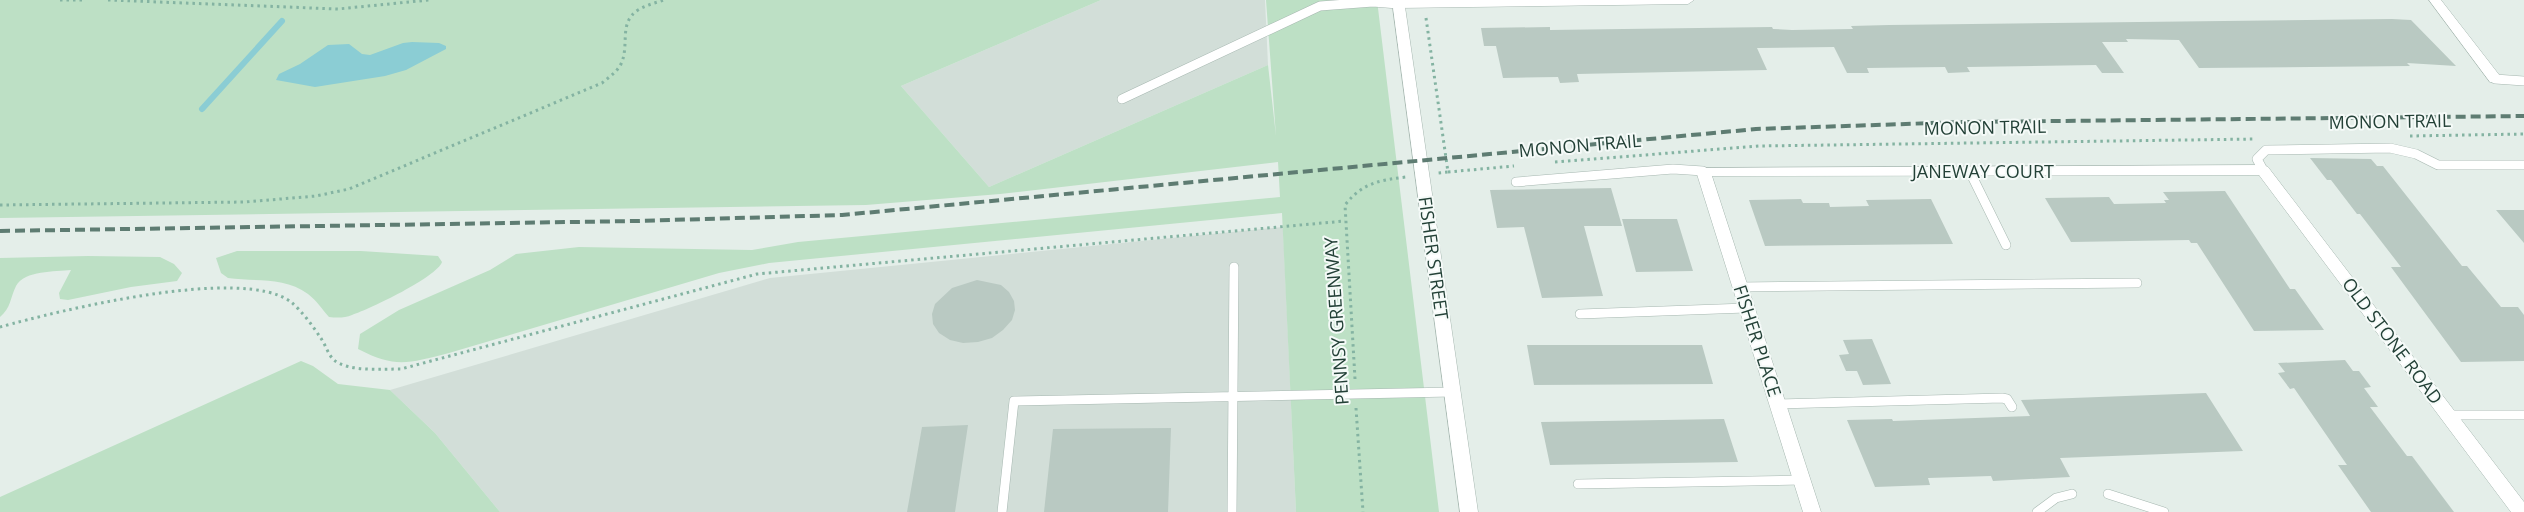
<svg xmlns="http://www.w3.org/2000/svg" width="2524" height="512" viewBox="0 0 2524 512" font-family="'Open Sans',sans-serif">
<rect width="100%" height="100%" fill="#e4eee9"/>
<path fill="#d2ded8" d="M 1101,0 L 1265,0 L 1268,65 L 989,187 L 901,86 Z
M 1283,227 L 1296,512 L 500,512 L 435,433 L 390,390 L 770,278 Z"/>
<path fill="#bde0c5" d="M 0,0 L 1101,0 L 901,86 L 989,187 L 1268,65 L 1276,136 L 1266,0 L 1377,0 L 1439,512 L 1296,512 L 1282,213 L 769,263 L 719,273 L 449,353 C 408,363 397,369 358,349 L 360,334 L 399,310 L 490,270 L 516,254 L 579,247 L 752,250 L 798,242 L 1280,197 L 1278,162 L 1000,194 L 866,205 L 0,218 Z
M 237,251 L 361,251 L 438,256 L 442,262 C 437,277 370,309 352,315 C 345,318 337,318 329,317 C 322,309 316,300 308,294 C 284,276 254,282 228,278 L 221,273 L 216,258 Z
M 88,256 L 160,257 L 174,264 L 182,273 L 177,281 L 131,287 L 68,300 L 60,299 L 59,293 L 71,270 C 55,272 25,270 16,286 C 10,298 11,308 0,317 L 0,258 Z
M 301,361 L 313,366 L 338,384 L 390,390 L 435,433 L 500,512 L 0,512 L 0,497 Z"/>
<path fill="#8bcdd4" d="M 412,42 L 439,43 L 446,46 L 446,49 L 406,70 L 385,76 L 315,87 L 276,80 L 279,74 L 300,64 L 328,45 L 349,44 L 362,54 L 370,55 L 403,43 Z"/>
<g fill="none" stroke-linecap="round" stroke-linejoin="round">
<path stroke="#8bcdd4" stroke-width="6" d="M 202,109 L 282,21"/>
</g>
<path fill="#b9c9c2" d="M 2392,19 L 2411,20 L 2456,66 L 2407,63 L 2410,66 L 2199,68 L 2179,40 L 2126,39 L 2128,42 L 2102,42 L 2124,73 L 2102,73 L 2096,65 L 1967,67 L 1970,72 L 1948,73 L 1945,67 L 1867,68 L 1869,73 L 1847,73 L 1834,47 L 1757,48 L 1767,70 L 1577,74 L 1579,82 L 1560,83 L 1558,77 L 1503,78 L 1496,46 L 1484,46 L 1481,28 L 1550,27 L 1550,30 L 1772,27 L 1773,29 L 1792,30 L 1853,29 L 1851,26 L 1889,25 Z
M 2310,158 L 2371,159 L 2377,166 L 2383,166 L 2462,266 L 2467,266 L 2501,307 L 2518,307 L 2524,315 L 2524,361 L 2461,362 L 2391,267 L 2401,267 L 2360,214 L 2357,214 L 2331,180 L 2327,180 Z
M 1611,188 L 1622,226 L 1584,226 L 1603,296 L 1542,298 L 1524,227 L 1497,228 L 1490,190 Z
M 2225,191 L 2290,289 L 2295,289 L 2324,330 L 2254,331 L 2197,243 L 2191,243 L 2189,240 L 2071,242 L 2045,198 L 2109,197 L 2114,204 L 2166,203 L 2164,200 L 2169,200 L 2163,192 Z
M 1801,199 L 1803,203 L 1829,203 L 1830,207 L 1869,206 L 1866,200 L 1931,199 L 1953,244 L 1765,246 L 1749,200 Z
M 2496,210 L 2524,210 L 2524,243 Z
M 1622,219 L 1677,219 L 1693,271 L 1636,272 Z
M 977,280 L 1001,285 L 1009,292 L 1014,301 L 1015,310 L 1012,320 L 1003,330 L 992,338 L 978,342 L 963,343 L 950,340 L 939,333 L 933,324 L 932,314 L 935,304 L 952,288 Z
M 1872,339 L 1891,384 L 1863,385 L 1857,371 L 1846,371 L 1839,355 L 1849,354 L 1843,340 Z
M 1527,345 L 1702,345 L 1713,384 L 1534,385 Z
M 2345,360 L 2353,371 L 2359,371 L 2371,387 L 2364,388 L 2378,407 L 2370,407 L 2407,456 L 2412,456 L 2454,512 L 2371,512 L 2338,465 L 2347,465 L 2294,388 L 2290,389 L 2278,373 L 2285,372 L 2278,363 Z
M 2206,393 L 2243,451 L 2060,458 L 2070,477 L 1993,481 L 1991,476 L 1928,478 L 1930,485 L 1875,487 L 1847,420 L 1892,419 L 1893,421 L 2030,416 L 2021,400 Z
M 1724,419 L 1738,462 L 1550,465 L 1541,422 Z
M 968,425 L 955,512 L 907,512 L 922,427 Z
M 1171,428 L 1168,512 L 1044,512 L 1053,429 Z"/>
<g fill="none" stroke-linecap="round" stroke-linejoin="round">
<defs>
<path id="service" d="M 2495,79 L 2524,81
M 1122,99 L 1320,6 L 1373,2 L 1398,4
M 2263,170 L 2257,159 L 2266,150 L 2390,148 L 2416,154 L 2438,165 L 2524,165
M 1970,172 L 2006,245
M 1516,182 L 1673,169 L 1703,171
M 1740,287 L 2137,283
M 1580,314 L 1746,308
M 1777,404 L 2002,398 L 2007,399 L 2012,407
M 2448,415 L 2524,415
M 1578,484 L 1801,480
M 2108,494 L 2164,512
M 1002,512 L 1014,401 L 1452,392
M 1232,512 L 1234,267
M 2037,512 L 2056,498 L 2072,494"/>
<path id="minor" d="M 1415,0 L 1694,0 L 1688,4 L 1398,8 L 1392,4 L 1398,0 Z
M 2429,0 L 2441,0 L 2500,76 L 2502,79 L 2500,82 L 2490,82 Z
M 2263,165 L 2268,167 L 2524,502 L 2524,512 L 2511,512 L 2259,175 L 1712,176 L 1821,512 L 1803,512 L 1696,171 L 1698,168 Z"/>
<path id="tertiary" d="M 1392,0 L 1404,0 L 1478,512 L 1460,512 Z"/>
</defs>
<use href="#service" stroke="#a6b7b0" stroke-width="10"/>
<use href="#minor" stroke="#a6b7b0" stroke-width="1"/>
<use href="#tertiary" stroke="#a6b7b0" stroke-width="1"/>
<path stroke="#84b3a2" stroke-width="3" stroke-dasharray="2.5 4" stroke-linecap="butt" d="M 60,0 L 85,0
M 108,0 L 338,9 L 429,0
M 1426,18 L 1448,172 L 1438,173
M 2410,136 L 2524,134
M 1555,162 L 1759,146 L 2256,139
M 1448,172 L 1514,166
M 0,205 L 245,202 L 316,196 L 349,189 L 602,83 C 609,77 617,72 621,64 C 630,45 618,23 638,10 C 646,5 655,3 664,0
M 0,327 C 58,311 242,265 291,302 C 301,310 313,326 320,337 C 325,343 328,355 334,360 C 348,372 383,369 401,369 L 757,274 L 1345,221
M 1355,379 L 1345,205 C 1362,183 1380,180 1406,177
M 1356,408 L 1363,512"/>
<use href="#service" stroke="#fff" stroke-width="9"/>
<use href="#minor" fill="#fff" fill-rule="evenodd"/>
<use href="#tertiary" fill="#fff" fill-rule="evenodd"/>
<path stroke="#5e7c72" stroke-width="4" stroke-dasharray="10 5" stroke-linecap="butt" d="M 0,231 L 636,221 L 842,215 L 1756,129 L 1964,122 L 2524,116"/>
</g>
<g text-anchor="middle" stroke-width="4" stroke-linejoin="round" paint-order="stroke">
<g font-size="18" fill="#234137" stroke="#f5faf8">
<text transform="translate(2390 122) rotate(-1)" y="6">MONON TRAIL</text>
<text transform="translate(1985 128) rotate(-1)" y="6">MONON TRAIL</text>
<text transform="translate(1580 146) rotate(-5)" y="6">MONON TRAIL</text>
<text x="1983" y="178">JANEWAY COURT</text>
<text transform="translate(1433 258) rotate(82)" y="6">FISHER STREET</text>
<text transform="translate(1337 321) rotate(-94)" y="6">PENNSY GREENWAY</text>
<text transform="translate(1757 341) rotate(72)" y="6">FISHER PLACE</text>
<text transform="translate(2392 341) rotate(53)" y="6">OLD STONE ROAD</text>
</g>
</g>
</svg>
